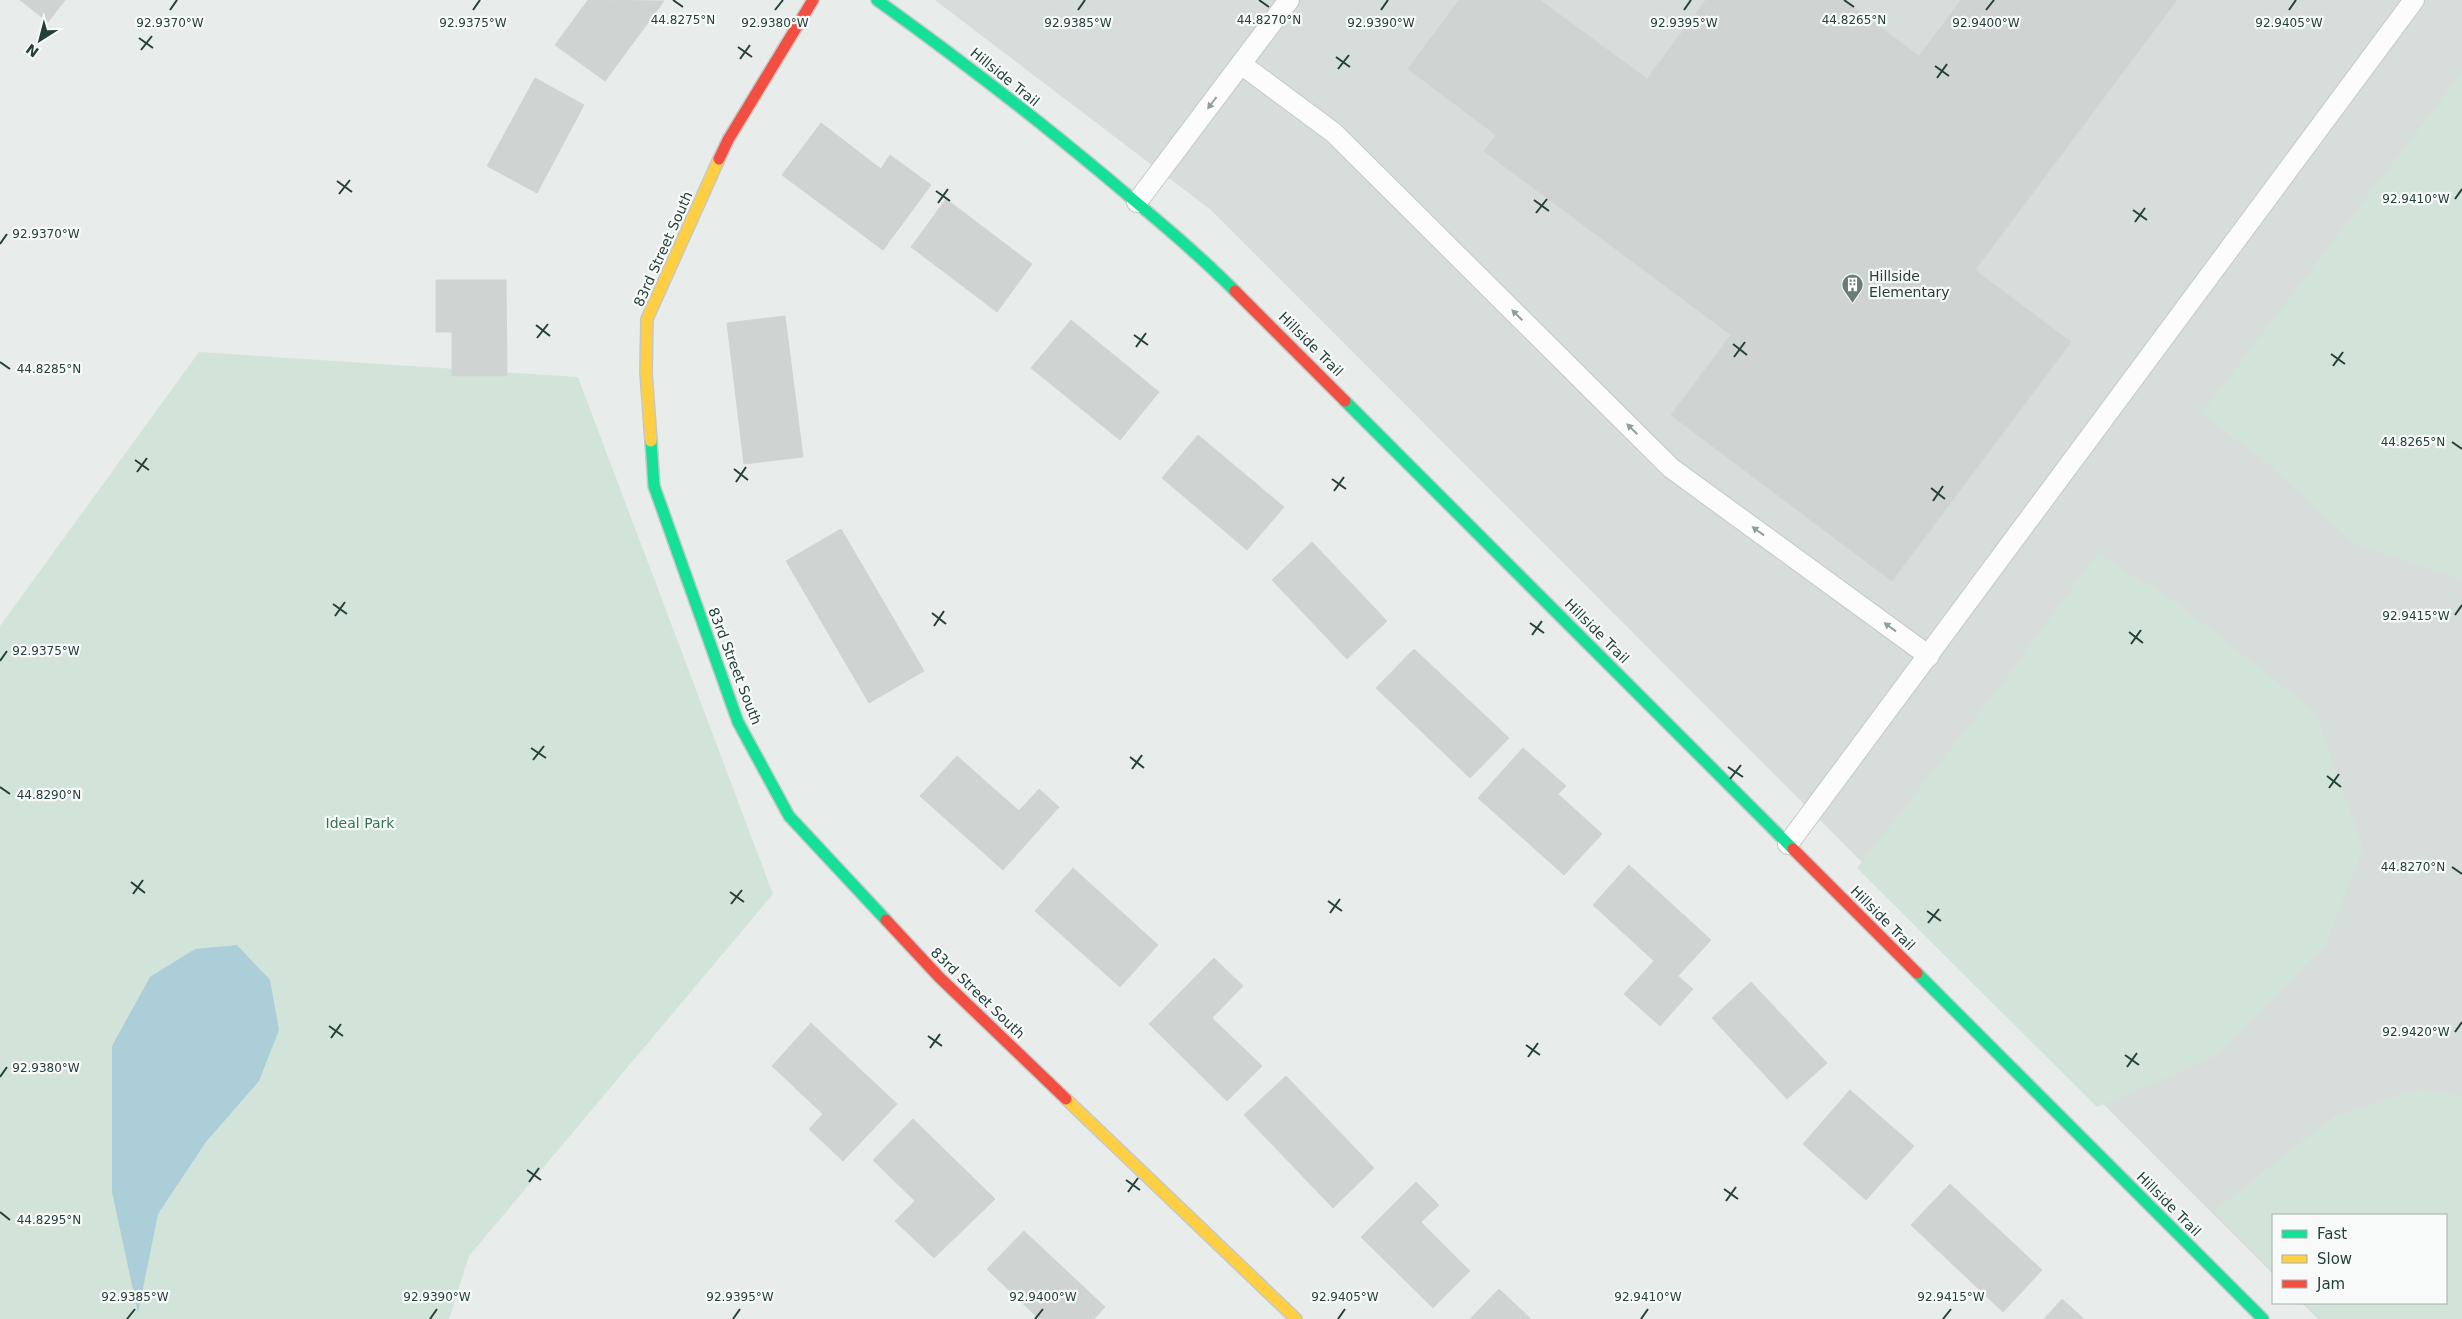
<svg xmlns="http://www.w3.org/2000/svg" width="2462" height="1319" viewBox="0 0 2462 1319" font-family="'DejaVu Sans',sans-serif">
<rect width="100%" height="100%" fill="#e8ecea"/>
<path fill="#d6ddda" d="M 935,0 L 2462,0 L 2462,1319 L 2318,1319 L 2302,1303 L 2446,1303 L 2446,1215 L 2273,1215 L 2273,1274 L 1211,210 Z"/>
<path fill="#d2e4d9" d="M 2461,74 L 2462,75 L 2462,579 L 2354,543 L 2258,455 L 2201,414 Z
M 199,352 L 578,377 L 773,894 L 469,1256 L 449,1319 L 0,1319 L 0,626 Z
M 2097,554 L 2172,599 L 2315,712 L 2363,848 L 2326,944 L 2216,1056 L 2097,1107 L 1857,868 L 2005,680 Z
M 2418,1089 L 2462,1096 L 2462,1319 L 2321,1319 L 2305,1303 L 2446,1303 L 2446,1215 L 2273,1215 L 2273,1271 L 2214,1211 L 2332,1118 Z"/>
<path fill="#abced8" d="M 237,945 L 270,980 L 279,1030 L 259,1081 L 206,1142 L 158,1214 L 138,1313 L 112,1192 L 112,1046 L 150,977 L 195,949 Z"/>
<path fill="#cfd3d2" stroke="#d0d5d3" d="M 20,0 L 65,0 L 48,22 Z
M 588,0 L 664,1 L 605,81 L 555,45 Z
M 1459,0 L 1540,0 L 1647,79 L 1706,0 L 1844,0 L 1919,56 L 1961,0 L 2177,0 L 1975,270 L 2071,342 L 1892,581 L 1671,415 L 1731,335 L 1484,151 L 1496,135 L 1408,69 Z
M 535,78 L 584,105 L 537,193 L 487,166 Z
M 821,123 L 881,169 L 890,155 L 931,185 L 883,250 L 782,175 Z
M 946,199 L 1032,264 L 997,312 L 911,247 Z
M 436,280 L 506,280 L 507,376 L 452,376 L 452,332 L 436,332 Z
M 785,316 L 803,457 L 744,464 L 727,323 Z
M 1071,320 L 1159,392 L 1120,440 L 1031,368 Z
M 1198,435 L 1284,507 L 1247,550 L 1162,478 Z
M 841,529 L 924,671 L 869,703 L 786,561 Z
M 1312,542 L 1387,621 L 1347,659 L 1272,580 Z
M 1414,649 L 1509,738 L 1470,778 L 1376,688 Z
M 1523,748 L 1566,786 L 1558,794 L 1602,834 L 1564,875 L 1478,798 Z
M 957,756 L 1019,811 L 1039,789 L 1059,807 L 1003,870 L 920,796 Z
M 1629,865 L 1711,940 L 1678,976 L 1693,989 L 1660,1026 L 1624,994 L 1654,961 L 1593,905 Z
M 1073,868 L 1158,945 L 1120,987 L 1035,911 Z
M 1214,958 L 1243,986 L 1212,1018 L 1262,1066 L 1227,1101 L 1149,1024 Z
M 1751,982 L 1827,1063 L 1787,1099 L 1712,1018 Z
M 811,1023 L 897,1104 L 843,1161 L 809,1129 L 823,1114 L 772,1066 Z
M 1286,1076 L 1374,1168 L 1333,1208 L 1244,1115 Z
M 1850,1090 L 1914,1146 L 1866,1200 L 1803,1144 Z
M 913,1119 L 995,1199 L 934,1258 L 895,1221 L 915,1201 L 873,1160 Z
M 1416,1182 L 1439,1205 L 1421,1222 L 1470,1271 L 1433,1308 L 1361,1237 Z
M 1950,1184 L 2042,1270 L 2003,1312 L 1911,1225 Z
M 1024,1231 L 1105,1307 L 1094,1319 L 1039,1319 L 987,1269 Z
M 1499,1289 L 1531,1319 L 1470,1319 Z
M 2062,1299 L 2084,1319 L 2044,1319 Z"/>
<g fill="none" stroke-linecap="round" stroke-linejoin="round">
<defs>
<path id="lane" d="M 1241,64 L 1334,133 L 1671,468 L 1929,656
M 1137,202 L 1289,0
M 1788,844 L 2414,0"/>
<path id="fast" d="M 877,0 C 955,56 1031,114 1105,176 C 1149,213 1194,250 1235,291
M 1345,401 L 1793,849
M 651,441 L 654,486 L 738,722 L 789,816 L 886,920
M 1917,973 L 2263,1319"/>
<path id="slow" d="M 651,441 L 646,372 L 647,319 L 719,159
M 1066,1099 L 1296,1319"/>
<path id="jam" d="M 719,159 L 728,140 L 813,0
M 1235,291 L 1345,401
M 1793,849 L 1917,973
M 886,920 L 939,977 L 1066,1099"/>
</defs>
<use href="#lane" stroke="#c5c9c7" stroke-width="22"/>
<use href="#fast" stroke="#c4c9c8" stroke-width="14"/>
<use href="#slow" stroke="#c4c9c8" stroke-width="14"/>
<use href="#jam" stroke="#c4c9c8" stroke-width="14"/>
<use href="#lane" stroke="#fcfcfc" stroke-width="20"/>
<use href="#fast" stroke="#16e098" stroke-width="11"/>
<use href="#slow" stroke="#ffcf43" stroke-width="11"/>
<use href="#jam" stroke="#f24e42" stroke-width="11"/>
</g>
<defs><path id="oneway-solid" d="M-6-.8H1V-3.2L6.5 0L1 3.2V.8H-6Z" transform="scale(1.25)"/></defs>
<g fill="#909e9c">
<use href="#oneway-solid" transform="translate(1212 103) rotate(127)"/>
<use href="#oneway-solid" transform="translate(1517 315) rotate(-135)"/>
<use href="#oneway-solid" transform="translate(1632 429) rotate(-135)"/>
<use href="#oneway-solid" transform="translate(1758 531) rotate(-144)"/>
<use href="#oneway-solid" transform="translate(1890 627) rotate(-144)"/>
</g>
<path fill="none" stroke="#25403b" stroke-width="2" d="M 673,0 L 683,7M 1259,0 L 1269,7M 1844,0 L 1854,7M 170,10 L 177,0M 473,10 L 480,0M 775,10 L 783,0M 1078,10 L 1085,0M 1381,10 L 1388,0M 1684,10 L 1691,0M 1986,10 L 1994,0M 2289,10 L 2296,0M 139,38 L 153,48M 738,47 L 752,57M 141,50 L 152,36M 1336,57 L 1350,67M 740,59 L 750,45M 1935,66 L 1949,76M 1338,69 L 1349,55M 1937,78 L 1947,64M 337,181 L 352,192M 936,191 L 950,201M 339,194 L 350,180M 2455,199 L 2462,189M 1534,200 L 1549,211M 938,203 L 948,189M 2133,210 L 2147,220M 1536,213 L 1547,199M 2135,222 L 2145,208M 0,244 L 7,234M 536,325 L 550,336M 1134,335 L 1148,345M 537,338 L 548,324M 1733,344 L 1747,355M 1136,347 L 1146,333M 2331,354 L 2345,364M 1734,357 L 1745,342M 0,362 L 10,369M 2333,366 L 2343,352M 2452,442 L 2462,449M 135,460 L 149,470M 734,469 L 748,480M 137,472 L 147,458M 1332,479 L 1346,489M 736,482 L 746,467M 1931,488 L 1945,499M 1334,491 L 1344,477M 1933,501 L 1943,486M 333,604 L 347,614M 932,613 L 946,624M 2455,615 L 2462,605M 335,616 L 345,602M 1530,623 L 1544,633M 934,626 L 944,611M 2129,632 L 2143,643M 1532,635 L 1542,621M 2131,644 L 2141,630M 0,661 L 7,651M 531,748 L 546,758M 1130,757 L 1144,768M 533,760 L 544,746M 1728,767 L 1743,777M 1132,769 L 1142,755M 2327,776 L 2341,787M 1730,779 L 1741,765M 0,787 L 10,794M 2329,788 L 2339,774M 2452,867 L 2462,874M 131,882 L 145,893M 730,892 L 744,902M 133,894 L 143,880M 1328,901 L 1342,911M 731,904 L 742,890M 1927,911 L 1941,921M 1330,913 L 1340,899M 1928,923 L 1939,909M 329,1026 L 343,1036M 2455,1032 L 2462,1022M 928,1036 L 942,1046M 331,1038 L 341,1024M 1526,1045 L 1540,1055M 930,1048 L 940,1034M 2125,1055 L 2139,1065M 1528,1057 L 1538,1043M 2127,1067 L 2137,1053M 0,1077 L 7,1067M 527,1170 L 541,1180M 1126,1180 L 1140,1190M 529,1182 L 539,1168M 1724,1189 L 1738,1199M 1128,1192 L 1138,1178M 1726,1201 L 1736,1187M 0,1212 L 10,1220M 127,1319 L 135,1309M 430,1319 L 437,1309M 733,1319 L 740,1309M 1035,1319 L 1043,1309M 1338,1319 L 1345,1309M 1641,1319 L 1648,1309M 1943,1319 L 1951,1309"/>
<defs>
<symbol id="building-pin" viewBox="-11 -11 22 30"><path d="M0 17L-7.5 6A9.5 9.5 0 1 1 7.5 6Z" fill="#697c78" stroke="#f7faf9"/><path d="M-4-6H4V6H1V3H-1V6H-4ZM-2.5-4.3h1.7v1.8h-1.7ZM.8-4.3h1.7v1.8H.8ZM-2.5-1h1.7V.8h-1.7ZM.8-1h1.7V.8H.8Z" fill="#fff"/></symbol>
</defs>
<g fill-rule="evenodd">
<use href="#building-pin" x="1840" y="272" width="25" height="34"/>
</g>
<g text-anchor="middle" stroke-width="4.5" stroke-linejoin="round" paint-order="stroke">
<g font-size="14" fill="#25403b" stroke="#f7faf9">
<text transform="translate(1005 77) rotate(39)" y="5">Hillside Trail</text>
<text transform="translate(663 249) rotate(-66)" y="5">83rd Street South</text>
<text transform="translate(1311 344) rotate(45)" y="5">Hillside Trail</text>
<text transform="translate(1597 631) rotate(45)" y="5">Hillside Trail</text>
<text transform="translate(735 666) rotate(69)" y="5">83rd Street South</text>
<text transform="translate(1883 918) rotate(45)" y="5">Hillside Trail</text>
<text transform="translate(978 993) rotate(44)" y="5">83rd Street South</text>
<text transform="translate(2169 1204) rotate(45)" y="5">Hillside Trail</text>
</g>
<g font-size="14" fill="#25403b" stroke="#f7faf9" text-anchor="start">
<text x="1869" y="281">Hillside<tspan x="1869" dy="16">Elementary</tspan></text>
</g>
<g font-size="14" fill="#317551" stroke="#f7faf9">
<text x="360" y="828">Ideal Park</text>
</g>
</g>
<g font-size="12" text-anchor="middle" fill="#25403b" stroke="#f7faf9" stroke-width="4.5" stroke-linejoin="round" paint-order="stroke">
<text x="683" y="24">44.8275°N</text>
<text x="1269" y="24">44.8270°N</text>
<text x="1854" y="24">44.8265°N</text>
<text x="170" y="27">92.9370°W</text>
<text x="775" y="27">92.9380°W</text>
<text x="1381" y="27">92.9390°W</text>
<text x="473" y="27">92.9375°W</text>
<text x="1078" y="27">92.9385°W</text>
<text x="1684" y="27">92.9395°W</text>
<text x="1986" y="27">92.9400°W</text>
<text x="2289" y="27">92.9405°W</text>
<text x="2416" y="203">92.9410°W</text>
<text x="46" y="238">92.9370°W</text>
<text x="49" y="373">44.8285°N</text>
<text x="2413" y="446">44.8265°N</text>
<text x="2416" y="620">92.9415°W</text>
<text x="46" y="655">92.9375°W</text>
<text x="49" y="799">44.8290°N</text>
<text x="2413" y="871">44.8270°N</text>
<text x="2416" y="1036">92.9420°W</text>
<text x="46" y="1072">92.9380°W</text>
<text x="49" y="1224">44.8295°N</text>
<text x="135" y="1301">92.9385°W</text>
<text x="437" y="1301">92.9390°W</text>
<text x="740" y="1301">92.9395°W</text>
<text x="1043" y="1301">92.9400°W</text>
<text x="1345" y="1301">92.9405°W</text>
<text x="1648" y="1301">92.9410°W</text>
<text x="1951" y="1301">92.9415°W</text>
</g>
<rect x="2272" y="1214" width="175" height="90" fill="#f7faf9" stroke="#a3b0ad"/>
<rect x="2282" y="1230" width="25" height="8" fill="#16e098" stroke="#a3b0ad"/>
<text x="2317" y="1239" font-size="15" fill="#25403b">Fast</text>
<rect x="2282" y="1255" width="25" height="8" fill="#ffcf43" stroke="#a3b0ad"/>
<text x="2317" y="1264" font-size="15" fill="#25403b">Slow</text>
<rect x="2282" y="1280" width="25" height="8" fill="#f24e42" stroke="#a3b0ad"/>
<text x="2317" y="1289" font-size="15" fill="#25403b">Jam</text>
<g transform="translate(40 40) rotate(216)" stroke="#f7faf9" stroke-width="4" paint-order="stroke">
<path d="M0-4L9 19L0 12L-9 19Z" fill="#25403b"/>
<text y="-8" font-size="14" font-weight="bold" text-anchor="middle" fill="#25403b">N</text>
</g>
</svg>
